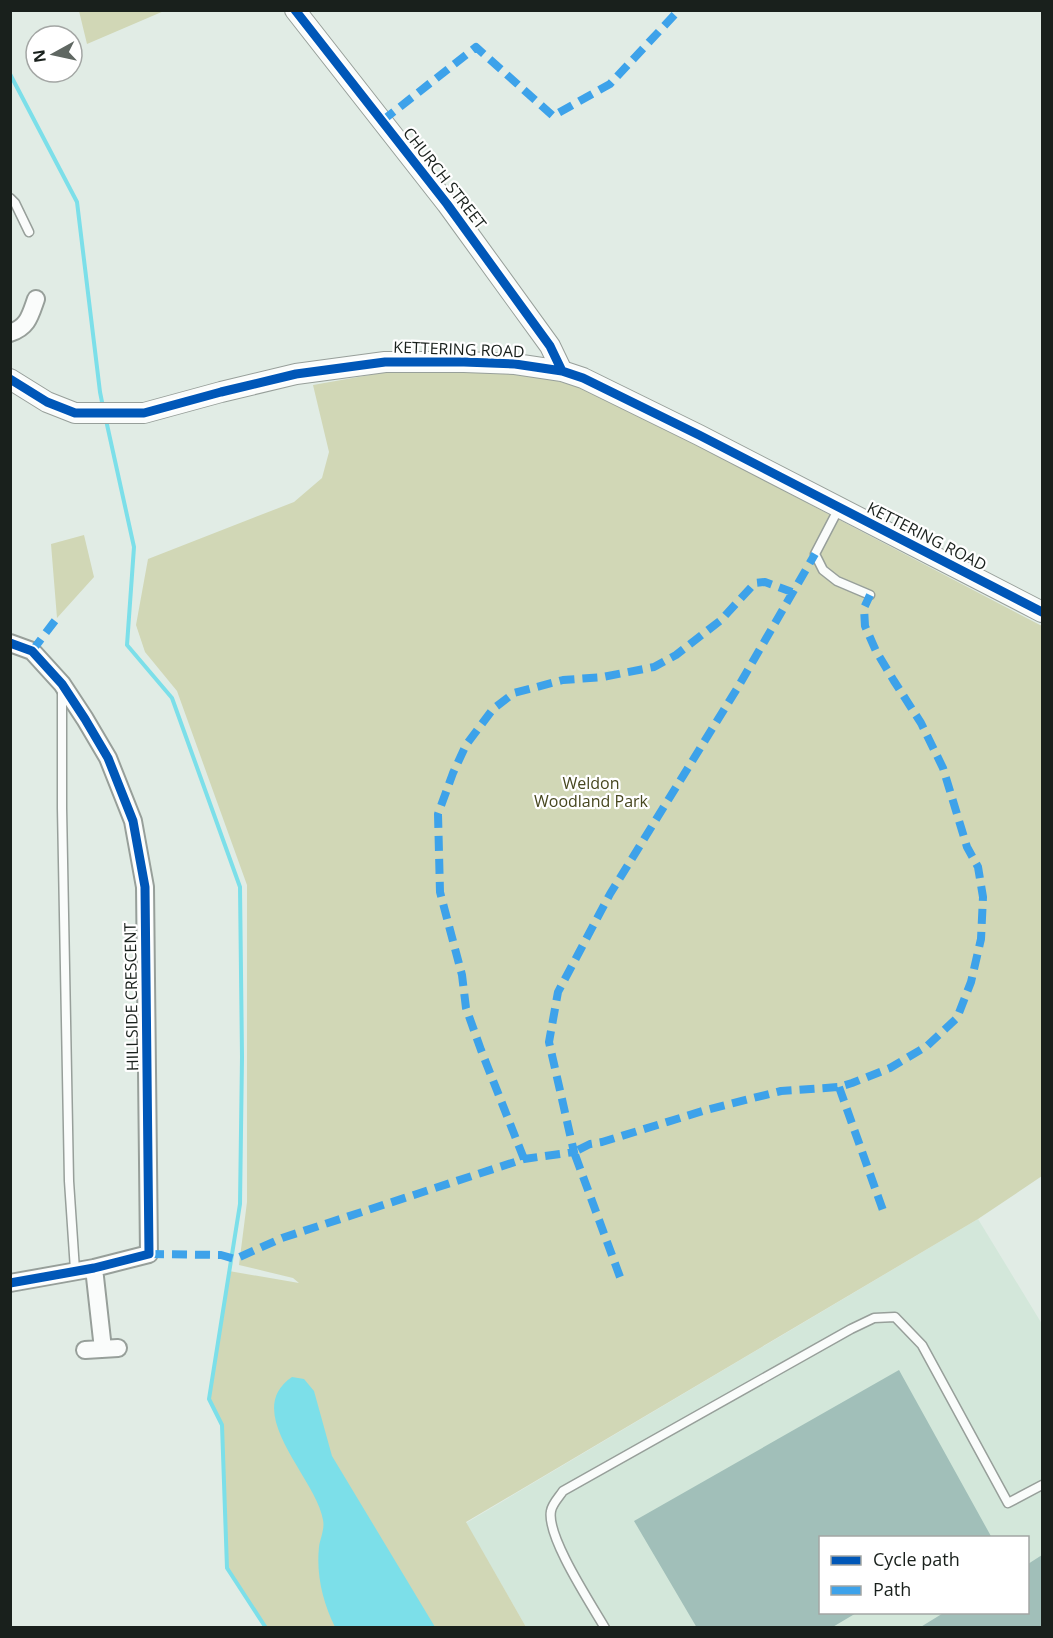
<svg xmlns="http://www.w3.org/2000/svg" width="1053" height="1638" viewBox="0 0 1053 1638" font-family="'Open Sans',sans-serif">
<rect width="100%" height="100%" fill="#e1ece5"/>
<path fill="#d3e7da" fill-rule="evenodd" d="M 978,1219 L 1042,1324 L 1042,1627 L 526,1627 L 466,1523 ZM 820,1538 L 1028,1538 L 1028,1612 L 820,1612 Z"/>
<path fill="#d1d7b6" d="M 79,11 L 79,10 L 164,11 L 87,44 Z
M 449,371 L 537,375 L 581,388 L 645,418 L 1042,626 L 1042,1176 L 978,1219 L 466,1522 L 526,1627 L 266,1627 L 227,1568 L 222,1425 L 209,1399 L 229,1271 L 299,1283 L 293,1278 L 239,1265 L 247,1202 L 247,885 L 177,691 L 145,652 L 136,625 L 148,559 L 294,502 L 322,478 L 329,452 L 313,385 L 381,373 Z
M 84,535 L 94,577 L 57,618 L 51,544 Z"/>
<path fill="#7cdfe9" d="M 292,1377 L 304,1379 L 314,1391 L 332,1456 L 435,1627 L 335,1627 C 323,1603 316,1575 319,1547 C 320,1539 325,1529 323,1520 C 317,1479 240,1412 292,1377 Z"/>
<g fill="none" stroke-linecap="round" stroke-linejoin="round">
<path stroke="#7cdfe9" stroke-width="4" d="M 10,74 L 77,202 L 100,392 L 103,407
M 106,420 L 134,547 L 127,645 L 172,698 L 240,887 L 242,1057 L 240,1204 L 209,1399 L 222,1425 L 227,1568 L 266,1628"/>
</g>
<path fill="#a1bfb9" d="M 899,1370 L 992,1538 L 820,1538 L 820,1612 L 858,1612 L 831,1628 L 697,1628 L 634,1521 Z
M 1042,1555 L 1042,1628 L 919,1628 L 945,1612 L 1028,1612 L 1028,1564 Z"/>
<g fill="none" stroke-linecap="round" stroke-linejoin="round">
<defs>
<path id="service" d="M 10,198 L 15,203 L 29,232
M 839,508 L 815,554 L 823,570 L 837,581 L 870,595
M 62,689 L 62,808 L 69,1181 L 75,1270
M 605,1628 C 591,1604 546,1536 551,1511 C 552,1504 559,1497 563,1491 L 851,1329 L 874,1318 L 895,1317 L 922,1345 L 1008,1503 L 1042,1485"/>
<path id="minor" d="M 10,333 C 28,327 30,316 36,299
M 10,643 L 32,651 L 62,684 L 85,719 L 108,758 L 133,821 L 145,887 L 149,1254 L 94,1268 L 10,1283
M 94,1268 L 103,1349
M 85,1350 L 118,1348"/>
<path id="tertiary" d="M 295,10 L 447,204 L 550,346 L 562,371
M 10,379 L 47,402 L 75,413 L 144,413 L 221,392 L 296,374 L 385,362 L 464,362 L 515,364 L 562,371 L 583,378 L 699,435 L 1042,612"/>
</defs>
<use href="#service" stroke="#979f9a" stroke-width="11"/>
<use href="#minor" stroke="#979f9a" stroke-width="20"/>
<use href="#tertiary" stroke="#979f9a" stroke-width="22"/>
<use href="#service" stroke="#fafcfb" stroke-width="8"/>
<use href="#minor" stroke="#fafcfb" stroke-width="16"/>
<use href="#tertiary" stroke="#fafcfb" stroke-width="20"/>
<path stroke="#3da2ea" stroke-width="8" stroke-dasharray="15 8" stroke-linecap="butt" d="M 382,121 L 476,47 L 553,116 L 610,84 L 679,10
M 32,651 L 57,618
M 839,1087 L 885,1216
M 524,1159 L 481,1050 L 466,1008 L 462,975 L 440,892 L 438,814 L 453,773 L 466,745 L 493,709 L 514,693 L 563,680 L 603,677 L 654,667 L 676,655 L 721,620 L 755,583 L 765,582 L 792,592
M 149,1254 L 221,1255 L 235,1259 L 282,1238 L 524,1159 L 574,1152 L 549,1042 L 558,992 L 610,894 L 738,687 L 815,554
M 620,1277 L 574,1152 L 590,1144 L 602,1142 L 706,1110 L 781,1091 L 839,1087 L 852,1083 L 890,1068 L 927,1046 L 957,1018 L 971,982 L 981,939 L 983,897 L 978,867 L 967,847 L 943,768 L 921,723 L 894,681 L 876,651 L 865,626 L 864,608 L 870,595"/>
<defs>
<path id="cycleway" d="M 295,10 L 447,204 L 550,346 L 562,371
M 10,379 L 47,402 L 75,413 L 144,413 L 221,392 L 296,374 L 385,362 L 464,362 L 515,364 L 562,371 L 583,378 L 699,435 L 1042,612
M 10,643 L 32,651 L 62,684 L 85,719 L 108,758 L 133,821 L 145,887 L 149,1254 L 94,1268 L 10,1283"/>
</defs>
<use href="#cycleway" stroke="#fff" stroke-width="13"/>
<use href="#cycleway" stroke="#0057b8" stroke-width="9"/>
</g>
<g text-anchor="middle" stroke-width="4.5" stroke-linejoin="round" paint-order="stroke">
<g font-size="16" fill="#19201c" stroke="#fff">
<text transform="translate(445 178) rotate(52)" y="6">CHURCH STREET</text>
<text transform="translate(459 349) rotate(2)" y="6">KETTERING ROAD</text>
<text transform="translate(927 536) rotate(27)" y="6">KETTERING ROAD</text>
<text transform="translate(131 997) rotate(-91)" y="6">HILLSIDE CRESCENT</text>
</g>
<g font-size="16" fill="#47471f" stroke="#fff">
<text x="591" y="789">Weldon<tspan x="591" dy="18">Woodland Park</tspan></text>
</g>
</g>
<rect width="1053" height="1638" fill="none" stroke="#19201c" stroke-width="24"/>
<rect x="819" y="1536" width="210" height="78" fill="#ffffff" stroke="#a3a6a4" stroke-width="1.5"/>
<rect x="831" y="1556" width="30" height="9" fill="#0057b8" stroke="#a3a6a4" stroke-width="1.5"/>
<text x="873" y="1566" font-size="18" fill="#19201c">Cycle path</text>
<rect x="831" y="1586" width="30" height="9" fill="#3da2ea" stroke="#a3a6a4" stroke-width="1.5"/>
<text x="873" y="1596" font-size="18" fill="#19201c">Path</text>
<g transform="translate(54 54) rotate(262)"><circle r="28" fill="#ffffff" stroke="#a3a6a4" stroke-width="1.5"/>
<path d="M0-4.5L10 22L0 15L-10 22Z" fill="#5f6762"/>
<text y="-9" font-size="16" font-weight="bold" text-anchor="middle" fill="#19201c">N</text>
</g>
</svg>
